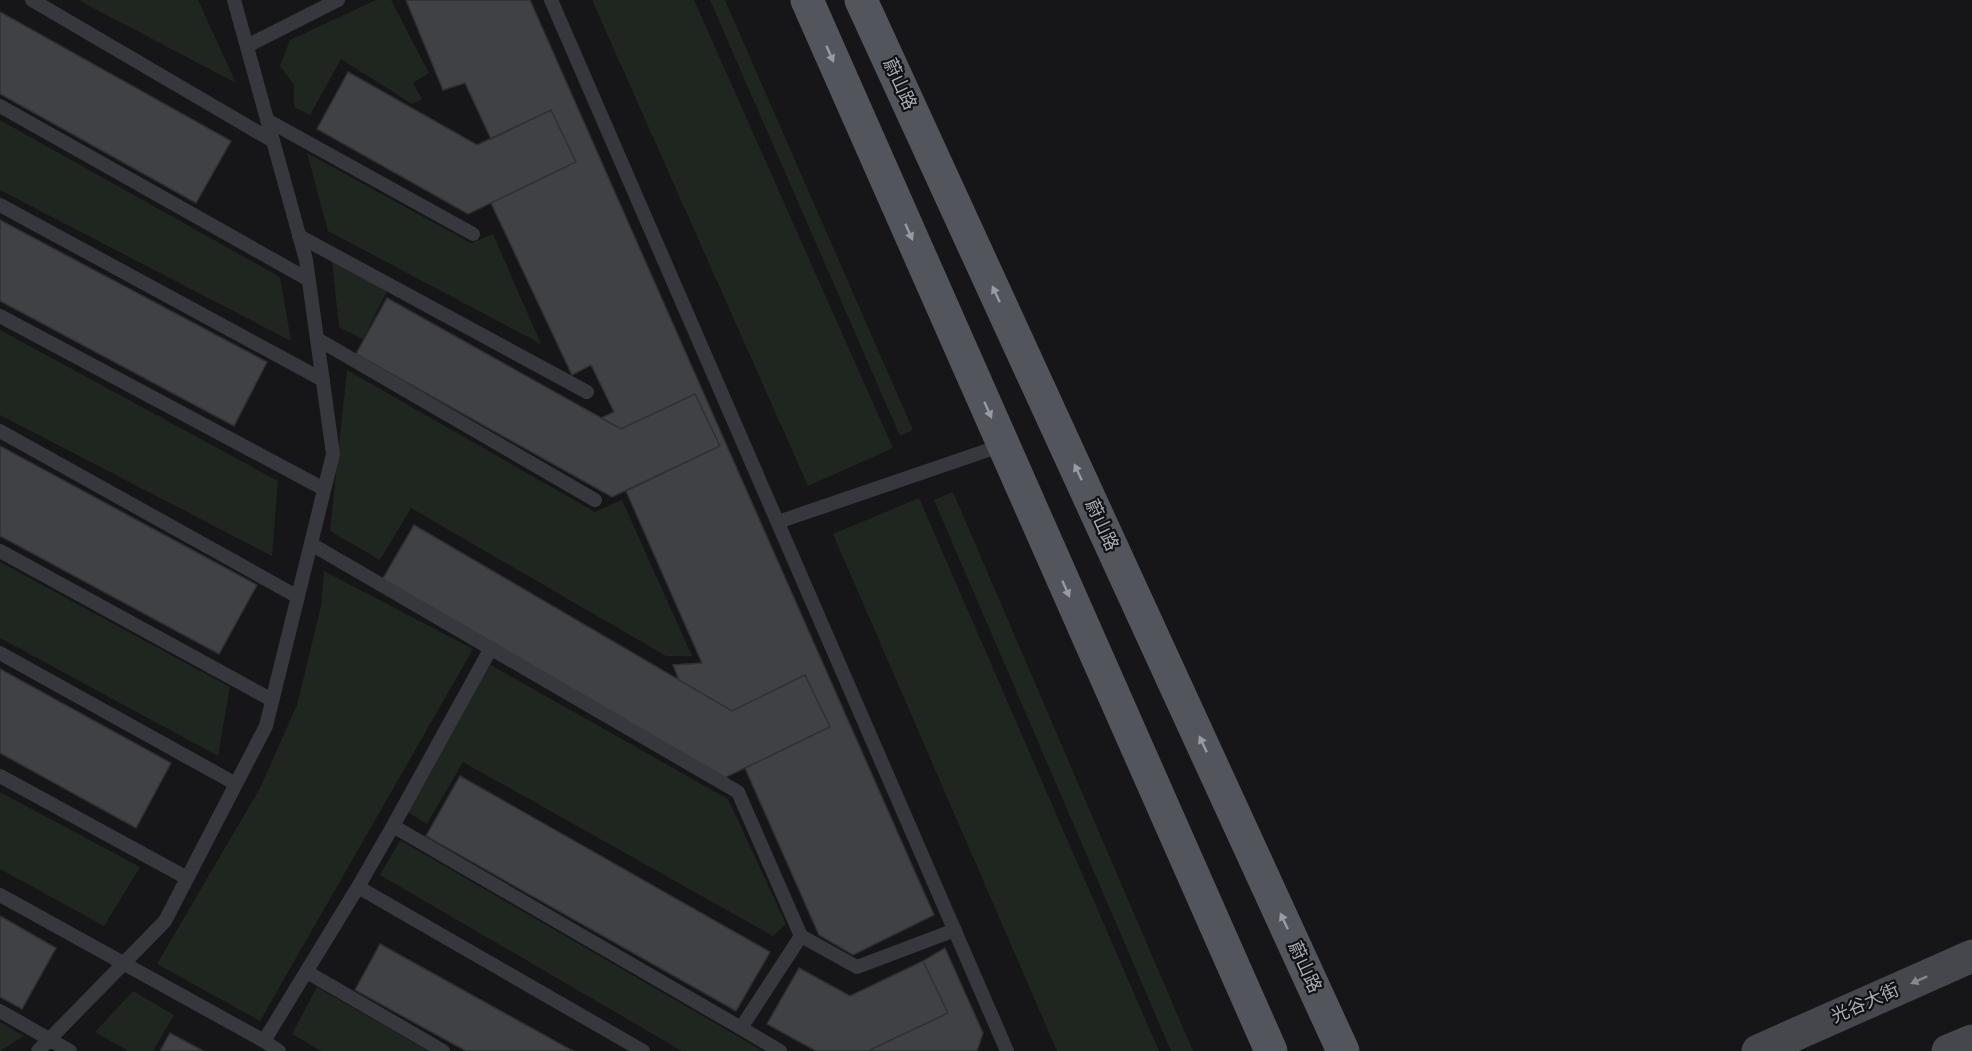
<svg xmlns="http://www.w3.org/2000/svg" width="1972" height="1051" viewBox="0 0 1972 1051" font-family="Cabin,'Noto Sans SC',sans-serif">
<rect width="100%" height="100%" fill="#161618"/>
<path fill="#1e261f" d="M 78,0 L 198,0 L 236,83 Z
M 376,0 L 391,0 L 429,73 L 413,83 L 422,99 L 412,104 L 341,59 L 310,115 L 294,107 L 294,85 L 280,66 L 290,40 Z
M 592,0 L 694,0 L 893,448 L 808,486 Z
M 710,0 L 725,0 L 913,430 L 900,436 Z
M 0,120 L 280,277 L 291,341 L 0,190 Z
M 307,153 L 471,243 L 493,234 L 541,344 L 328,231 Z
M 332,261 L 388,289 L 363,339 L 339,327 Z
M 0,330 L 278,481 L 272,556 L 0,415 Z
M 347,370 L 595,512 L 622,500 L 692,656 L 666,656 L 411,508 L 380,560 L 330,531 Z
M 953,492 L 1193,1051 L 1171,1051 L 934,500 Z
M 919,498 L 1159,1051 L 1057,1051 L 833,534 Z
M 0,562 L 230,687 L 218,756 L 0,638 Z
M 324,571 L 473,649 L 260,1021 L 157,964 L 260,788 L 297,705 L 321,606 Z
M 487,663 L 728,799 L 786,924 L 773,936 L 463,762 L 427,824 L 404,810 Z
M 0,792 L 140,867 L 104,926 L 0,869 Z
M 400,840 L 763,1051 L 682,1051 L 380,875 Z
M 317,987 L 428,1051 L 321,1051 L 292,1034 Z
M 133,991 L 174,1015 L 153,1051 L 128,1051 L 95,1032 Z
M 0,1022 L 24,1036 L 0,1051 Z"/>
<path fill="#404145" stroke="#303034" stroke-width="1.5" d="M 406,0 L 530,0 L 934,915 L 853,955 L 819,935 L 745,768 L 830,727 L 805,675 L 732,711 L 679,680 L 673,665 L 702,663 L 626,491 L 720,446 L 695,394 L 621,429 L 601,418 L 614,412 L 591,365 L 572,375 L 491,203 L 576,162 L 551,110 L 491,139 L 465,83 L 443,90 Z
M 0,12 L 231,141 L 196,203 L 0,94 Z
M 348,72 L 477,145 L 551,110 L 576,162 L 468,214 L 317,129 Z
M 0,220 L 267,362 L 234,426 L 0,301 Z
M 387,298 L 621,429 L 695,394 L 720,446 L 612,497 L 356,354 Z
M 0,446 L 257,585 L 219,654 L 0,536 Z
M 414,525 L 732,711 L 805,675 L 830,727 L 722,779 L 382,580 Z
M 0,669 L 171,763 L 136,828 L 0,753 Z
M 460,776 L 770,952 L 736,1011 L 426,836 Z
M 0,916 L 56,948 L 22,1009 L 0,997 Z
M 380,944 L 573,1051 L 466,1051 L 355,990 Z
M 945,948 L 983,1033 L 977,1051 L 868,1051 L 948,1013 L 923,961 Z
M 923,961 L 948,1013 L 868,1051 L 816,1051 L 767,1024 L 799,968 L 850,996 Z
M 170,1033 L 203,1051 L 160,1051 Z"/>
<g fill="none" stroke-linecap="round" stroke-linejoin="round">
<path stroke="#37383d" stroke-width="14" d="M 32,0 L 273,141
M 551,0 L 1007,1051
M 247,46 L 338,0
M 0,106 L 309,280
M 267,120 L 473,234
M 0,205 L 323,380
M 299,236 L 587,392
M 0,316 L 324,489
M 319,340 L 595,500
M 0,431 L 298,597
M 778,522 L 1003,445
M 311,544 L 738,792 L 801,936 L 857,967 L 955,930
M 0,551 L 272,700
M 491,648 L 393,826 L 741,1028 L 801,936
M 0,653 L 236,784
M 0,776 L 187,878
M 393,826 L 358,887 L 643,1051
M 0,895 L 264,1041
M 307,972 L 443,1051
M 0,1011 L 70,1051
M 741,1028 L 780,1051
M 38,1051 L 165,921 L 266,726 L 333,454 L 306,260 L 234,0
M 279,1051 L 264,1041 L 358,887"/>
<path stroke="#45474d" stroke-width="33" d="M 1758,1051 L 1972,956
M 1948,1051 L 1972,1041"/>
<path stroke="#53555c" stroke-width="33" d="M 807,0 L 1271,1051
M 861,0 L 1343,1051"/>
</g>
<defs><path id="oneway-solid" d="M-6-.8H1V-3.2L6.5 0L1 3.2V.8H-6Z" transform="scale(1.5)"/></defs>
<g fill="#979ba6">
<use href="#oneway-solid" transform="translate(830 54) rotate(66)"/>
<use href="#oneway-solid" transform="translate(909 232) rotate(66)"/>
<use href="#oneway-solid" transform="translate(996 294) rotate(-115)"/>
<use href="#oneway-solid" transform="translate(988 410) rotate(66)"/>
<use href="#oneway-solid" transform="translate(1078 472) rotate(-115)"/>
<use href="#oneway-solid" transform="translate(1066 589) rotate(66)"/>
<use href="#oneway-solid" transform="translate(1203 744) rotate(-115)"/>
<use href="#oneway-solid" transform="translate(1284 921) rotate(-115)"/>
</g>
<use fill="#858993" href="#oneway-solid" transform="translate(1919 980) rotate(156)"/>
<g text-anchor="middle" stroke-width="4.5" stroke-linejoin="round" paint-order="stroke">
<g font-size="18" fill="#a8adb8" stroke="#111113">
<text transform="translate(900 84) rotate(65)" y="6">蔚山路</text>
<text transform="translate(1102 525) rotate(65)" y="6">蔚山路</text>
<text transform="translate(1305 967) rotate(65)" y="6">蔚山路</text>
<text transform="translate(1865 1003) rotate(-24)" y="6">光谷大街</text>
</g>
</g>
</svg>
